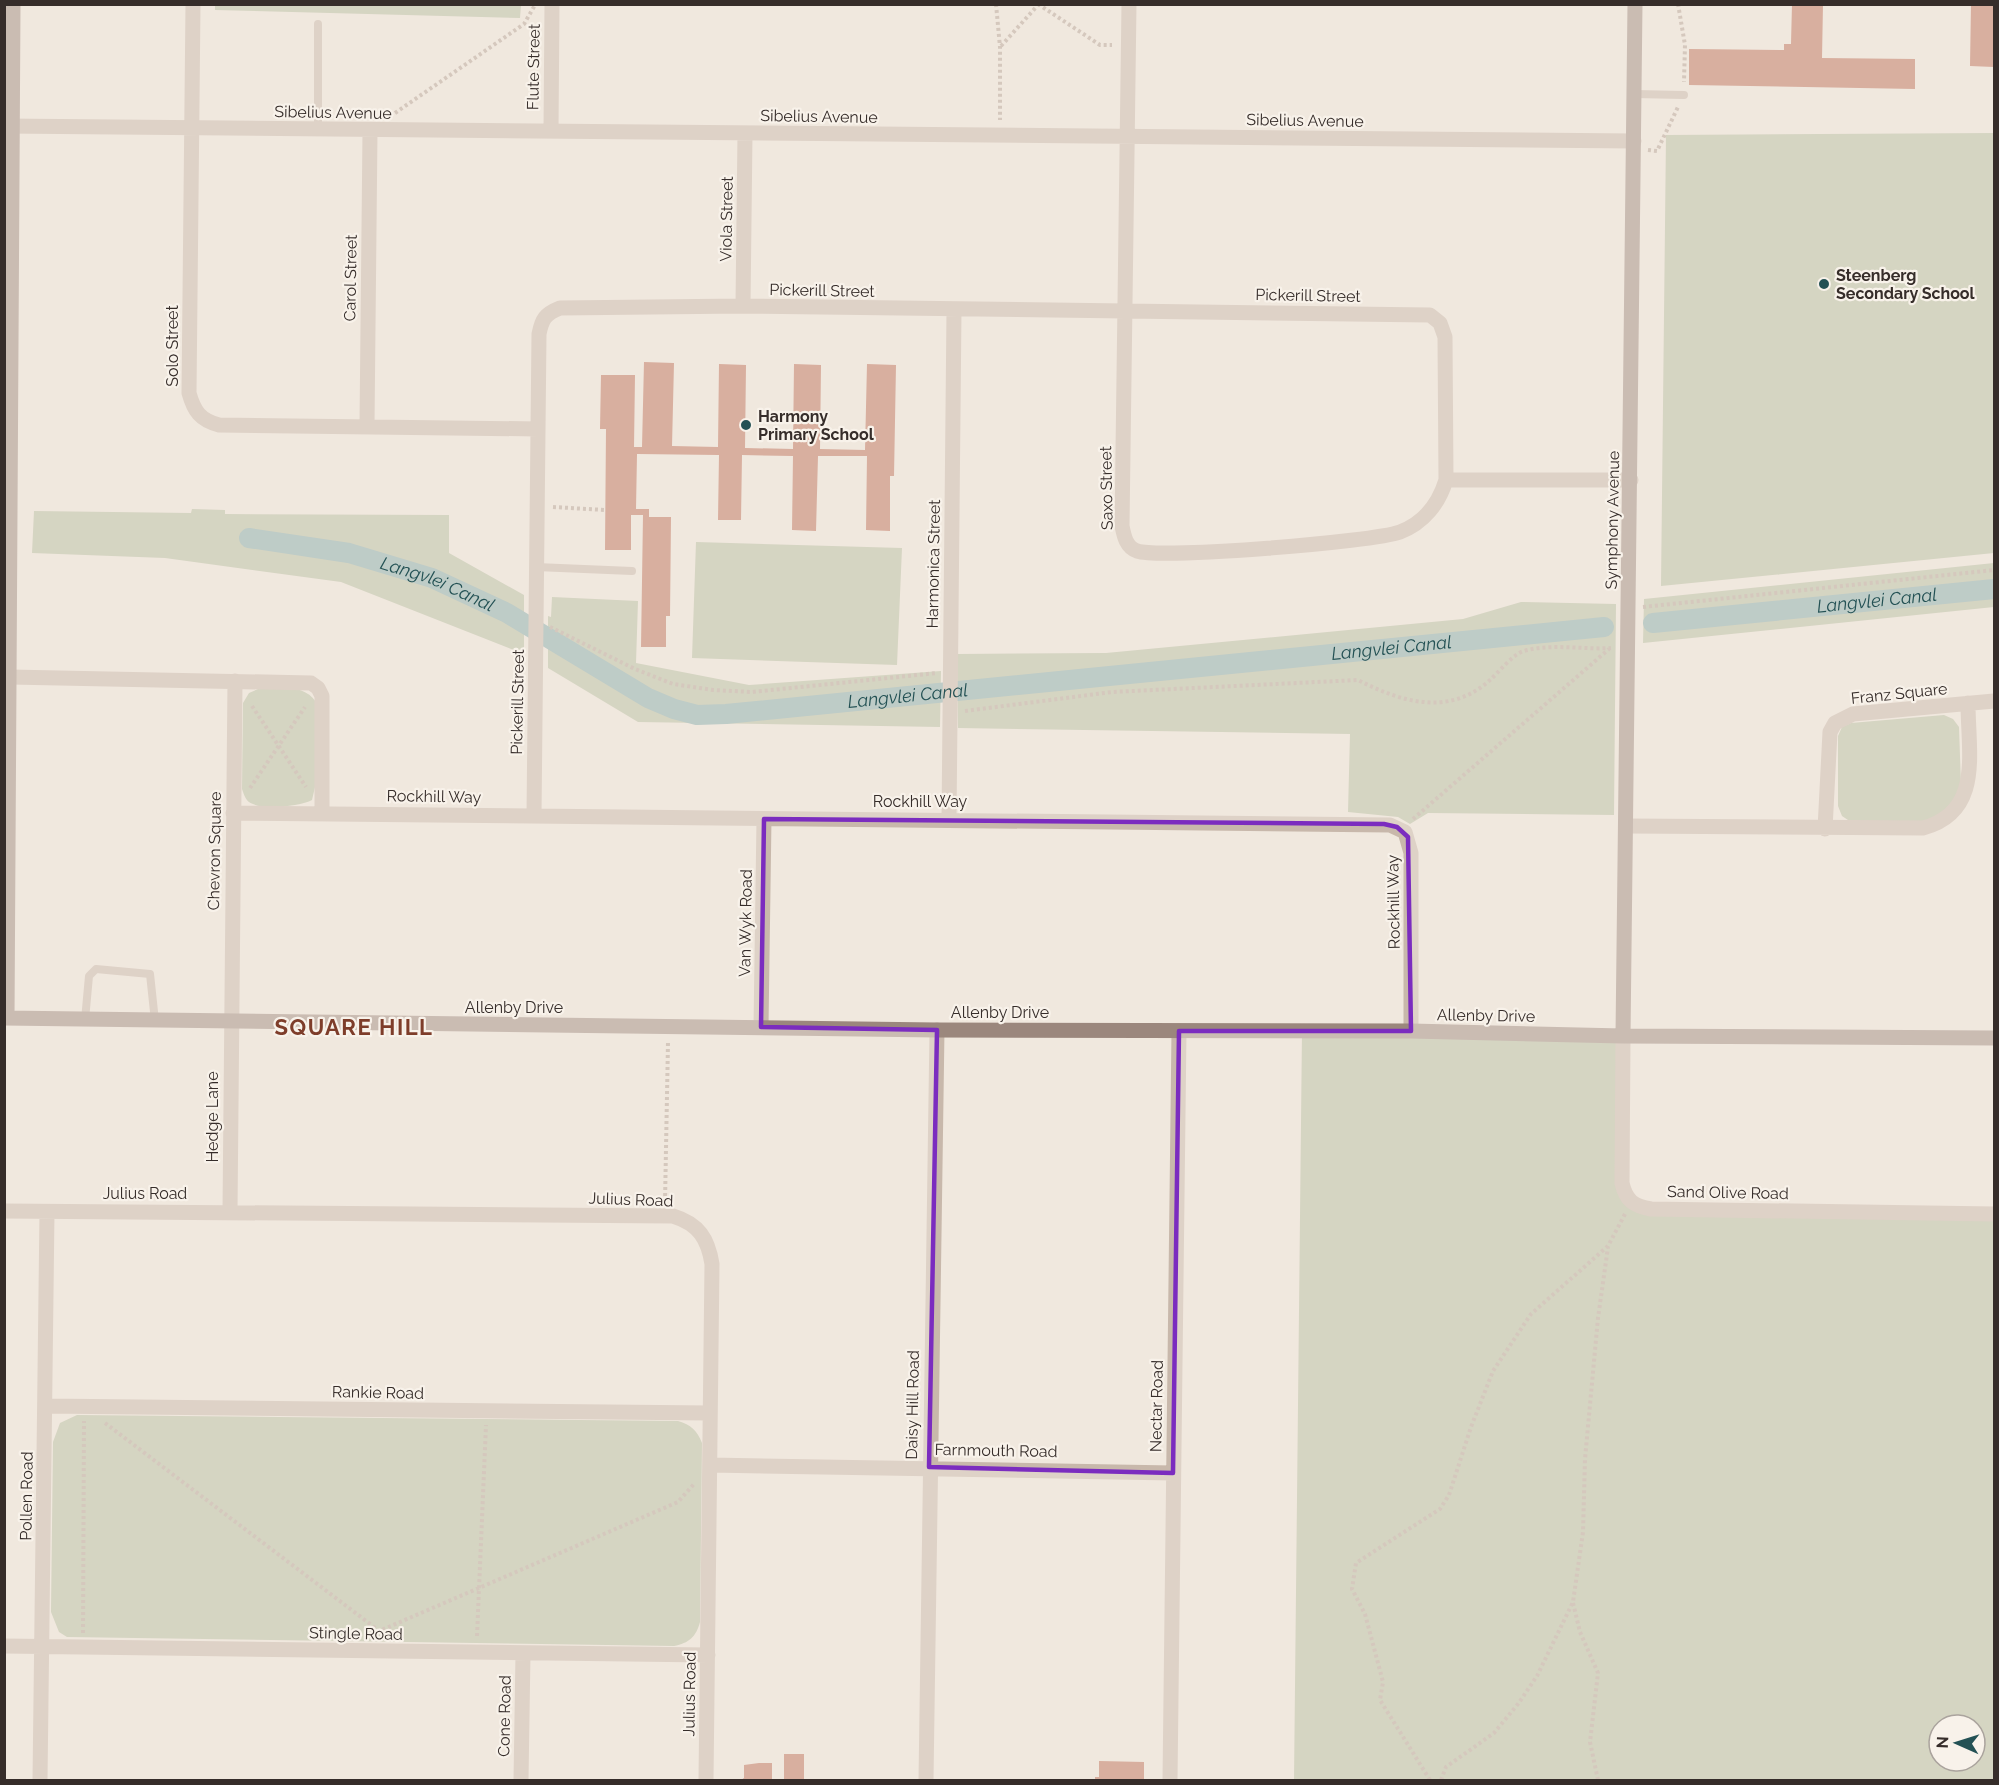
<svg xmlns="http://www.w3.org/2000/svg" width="1999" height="1785" viewBox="0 0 1999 1785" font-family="Raleway,sans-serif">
<rect width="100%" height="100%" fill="#f0e8de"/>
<path fill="#b4bea0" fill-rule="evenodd" d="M 215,4 L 521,4 L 521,5 L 520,18 L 215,10 Z
M 1994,133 L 1994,553 L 1661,586 L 1666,135 Z
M 192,509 L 225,510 L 225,514 L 449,515 L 449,553 L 524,595 L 524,654 L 341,582 L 165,558 L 32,553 L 34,511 L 191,513 Z
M 696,542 L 902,548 L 897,665 L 692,658 Z
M 1994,563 L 1994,607 L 1643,643 L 1644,599 Z
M 552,597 L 638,601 L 636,663 L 749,685 L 941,671 L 940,727 L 638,722 L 548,668 L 548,616 L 551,617 Z
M 1521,602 L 1616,604 L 1614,815 L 1428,813 L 1410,824 L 1398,817 L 1348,812 L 1350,734 L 958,728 L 957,654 L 1106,653 L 1463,619 Z
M 258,689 C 279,689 303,683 316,702 L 315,787 L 312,800 C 301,806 265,810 253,804 C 246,802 244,795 242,789 L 243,703 L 249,693 Z
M 1944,715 L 1953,719 L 1959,727 L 1961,785 L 1956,799 L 1932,822 L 1851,822 L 1842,816 L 1838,806 L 1838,736 L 1842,727 L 1851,723 Z
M 1302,1030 L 1623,1036 L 1622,1183 L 1631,1203 L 1994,1214 L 1994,1780 L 1294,1780 ZM 1939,1725 L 1975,1725 L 1975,1761 L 1939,1761 Z
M 77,1415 L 678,1421 C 691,1425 697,1430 702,1443 L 700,1622 C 696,1637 689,1643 674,1646 L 67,1637 L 59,1632 L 51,1612 L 53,1442 L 60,1423 Z"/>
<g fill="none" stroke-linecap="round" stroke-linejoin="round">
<g stroke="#80aaab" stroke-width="20">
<path id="s1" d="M 249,538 L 349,553 L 432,578 L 507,613 L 648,698 L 674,709 L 697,715 L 726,714 L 1604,627"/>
<path id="s2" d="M 1653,623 L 1994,589"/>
</g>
</g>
<path fill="#bb6a52" d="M 1792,4 L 1823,4 L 1822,58 L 1915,59 L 1915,89 L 1689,85 L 1689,49 L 1784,50 L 1784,44 L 1791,44 Z
M 1971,4 L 1994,4 L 1994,67 L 1970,66 Z
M 644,362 L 674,363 L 672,446 L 718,447 L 719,364 L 746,365 L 745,448 L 793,449 L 794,364 L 821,365 L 820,449 L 865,450 L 867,364 L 896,365 L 894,476 L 890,476 L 890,531 L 866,530 L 867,456 L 818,456 L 816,531 L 792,530 L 793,456 L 742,455 L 741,520 L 718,520 L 719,455 L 637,454 L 636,509 L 649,509 L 649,517 L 671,517 L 670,616 L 666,616 L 666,647 L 641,647 L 643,515 L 631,515 L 631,550 L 605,550 L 606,429 L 600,429 L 601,375 L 635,375 L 634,447 L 642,447 Z
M 784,1754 L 804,1754 L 804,1780 L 784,1780 Z
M 1099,1761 L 1144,1762 L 1144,1780 L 1095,1780 L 1095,1777 L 1099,1777 Z
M 759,1763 L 772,1763 L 772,1780 L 741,1780 L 744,1778 L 744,1765 Z"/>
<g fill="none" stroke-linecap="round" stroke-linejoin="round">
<path stroke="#b3a296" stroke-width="4" stroke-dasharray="3 3" stroke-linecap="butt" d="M 996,4 L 1000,47 L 1000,120
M 1038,4 L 1100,45 L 1112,45
M 1678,4 L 1685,45 L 1684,82
M 1001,46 L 1038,5
M 395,113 L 524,24 L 535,5
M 1648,150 L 1657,151 L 1678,107
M 553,507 L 605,510
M 1643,607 L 1994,570
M 550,627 L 635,669 L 673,684 L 713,690 L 752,692 L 937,673
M 252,706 L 306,787
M 965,711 L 1112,692 L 1358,680 C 1401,702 1449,717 1490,680 C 1499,672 1513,654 1524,651 C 1552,643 1583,650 1611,648
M 250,788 L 305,707
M 1413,819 L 1609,649
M 665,1202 L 668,1042
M 105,1423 L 378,1630
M 1573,1603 L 1580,1632 L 1598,1673 L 1590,1742 L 1598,1780
M 377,1632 L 678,1502 L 694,1484
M 83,1633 L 84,1421
M 477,1636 L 486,1425
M 1430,1780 L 1380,1700 L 1383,1682 L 1365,1614 L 1352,1589 L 1356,1563 L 1440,1509 L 1449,1495 L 1471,1427 L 1493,1371 L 1531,1314 L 1608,1246 L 1625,1214
M 1441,1780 L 1446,1767 L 1494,1733 L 1518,1704 L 1537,1676 L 1573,1602 L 1583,1532 L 1585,1459 L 1598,1318 L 1608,1247"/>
<path stroke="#c8b8ab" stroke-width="8" d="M 318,24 L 318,129
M 1634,94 L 1684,95
M 536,567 L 632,571
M 85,1020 L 89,976 L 96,969 L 150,974 L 155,1021"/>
<path stroke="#c8b8ab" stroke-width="15" d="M 193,4 L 189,393 C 194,411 200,420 219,425 L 538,429
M 4,126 L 1634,141
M 551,130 L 552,4
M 743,306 L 745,133
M 367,425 L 370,131
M 1446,480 L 1631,480
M 10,677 L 311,683 L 318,688 L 322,696 L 322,813
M 233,813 L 1390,825 L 1405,832 L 1411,853 L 1411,1031
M 534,815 L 539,334 C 542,319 545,314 560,308 L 743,306 L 1430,315 L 1440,323 L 1445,337 L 1446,480 C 1439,503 1424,523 1400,532 C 1373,542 1162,559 1137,551 C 1126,547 1124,536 1122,526 C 1124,352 1126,178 1129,4
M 949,819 L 954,310
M 1627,826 L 1923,828 C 1983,812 1968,753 1968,703
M 1825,829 L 1830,732 L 1835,723 L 1853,714 L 1994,701
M 761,1027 L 764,819
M 1623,1036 L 1622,1183 C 1626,1201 1634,1206 1651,1209 L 1994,1214
M 4,1211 L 673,1216 C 699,1224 708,1239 712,1264 L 706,1780
M 230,1211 L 235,681
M 45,1406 L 709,1413
M 710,1465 L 1173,1473
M 4,1646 L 708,1655
M 40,1780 L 47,1212
M 521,1780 L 523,1653
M 926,1780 L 937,1030
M 1170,1780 L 1179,1031"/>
<path stroke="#9b877d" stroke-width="15" d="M 4,1018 L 937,1030 L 1411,1031 L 1623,1036 L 1994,1038
M 7,1018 L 13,4
M 1623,1036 L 1635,4"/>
</g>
<path d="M0 0H1999V1785H0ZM 764,819 L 1384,824 L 1397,827 L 1408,837 L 1411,1031 L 1179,1031 L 1173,1473 L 929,1467 L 937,1030 L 761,1027 Z" fill="#f0e8de" fill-opacity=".55" fill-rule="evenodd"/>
<path fill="none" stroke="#7b2cbf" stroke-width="4.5" stroke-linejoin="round" d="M 764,819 L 1384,824 L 1397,827 L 1408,837 L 1411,1031 L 1179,1031 L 1173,1473 L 929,1467 L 937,1030 L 761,1027 Z"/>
<g fill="#235154" stroke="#f8f2ea" stroke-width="2">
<circle cx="1824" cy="284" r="6"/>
<circle cx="746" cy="425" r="6"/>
</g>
<g text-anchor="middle" stroke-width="4.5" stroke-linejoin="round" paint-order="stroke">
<g font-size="16" fill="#362d2a" stroke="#f8f2ea">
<text transform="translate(533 67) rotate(-89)" y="6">Flute Street</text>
<text transform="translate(333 112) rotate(1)" y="6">Sibelius Avenue</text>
<text transform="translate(819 116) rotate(1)" y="6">Sibelius Avenue</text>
<text transform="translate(1305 120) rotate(1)" y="6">Sibelius Avenue</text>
<text transform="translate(726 219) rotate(-89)" y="6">Viola Street</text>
<text transform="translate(350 278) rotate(-89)" y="6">Carol Street</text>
<text transform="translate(822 290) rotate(1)" y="6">Pickerill Street</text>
<text transform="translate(1308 295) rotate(1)" y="6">Pickerill Street</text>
<text transform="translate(172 346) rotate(-90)" y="6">Solo Street</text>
<text transform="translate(1106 488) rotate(-91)" y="6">Saxo Street</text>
<text transform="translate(1612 520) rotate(-89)" y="6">Symphony Avenue</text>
<text transform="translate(933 564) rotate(-89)" y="6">Harmonica Street</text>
<text transform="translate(1899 693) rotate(-6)" y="6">Franz Square</text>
<text transform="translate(517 702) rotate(-89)" y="6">Pickerill Street</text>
<text transform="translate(434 796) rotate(1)" y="6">Rockhill Way</text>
<text x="920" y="807">Rockhill Way</text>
<text transform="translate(214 851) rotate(-89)" y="6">Chevron Square</text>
<text transform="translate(1393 902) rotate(-91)" y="6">Rockhill Way</text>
<text transform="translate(745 923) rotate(-89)" y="6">Van Wyk Road</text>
<text x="514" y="1013">Allenby Drive</text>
<text x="1000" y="1018">Allenby Drive</text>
<text transform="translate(1486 1015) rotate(1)" y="6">Allenby Drive</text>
<text transform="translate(212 1117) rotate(-90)" y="6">Hedge Lane</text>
<text transform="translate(1728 1192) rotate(1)" y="6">Sand Olive Road</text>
<text x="145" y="1199">Julius Road</text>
<text transform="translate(631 1199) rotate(2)" y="6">Julius Road</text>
<text transform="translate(378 1392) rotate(1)" y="6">Rankie Road</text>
<text transform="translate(912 1405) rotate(-89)" y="6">Daisy Hill Road</text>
<text transform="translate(1156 1406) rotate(-89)" y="6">Nectar Road</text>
<text transform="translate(996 1450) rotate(1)" y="6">Farnmouth Road</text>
<text transform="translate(26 1496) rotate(-89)" y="6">Pollen Road</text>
<text transform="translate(356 1633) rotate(1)" y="6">Stingle Road</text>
<text transform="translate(689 1694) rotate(-89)" y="6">Julius Road</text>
<text transform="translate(504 1716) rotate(-89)" y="6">Cone Road</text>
</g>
<g font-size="16" font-weight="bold" fill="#362d2a" stroke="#f8f2ea" text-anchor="start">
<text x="1836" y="281">Steenberg<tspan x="1836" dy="18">Secondary School</tspan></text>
<text x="758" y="422">Harmony<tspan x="758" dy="18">Primary School</tspan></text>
</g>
<g font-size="18" font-style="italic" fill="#235154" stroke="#f8f2ea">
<text dy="6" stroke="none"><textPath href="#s1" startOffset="195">Langvlei Canal</textPath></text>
<text dy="6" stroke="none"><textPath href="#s2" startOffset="225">Langvlei Canal</textPath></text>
<text dy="6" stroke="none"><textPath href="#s1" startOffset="1185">Langvlei Canal</textPath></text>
<text dy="6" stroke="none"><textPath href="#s1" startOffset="699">Langvlei Canal</textPath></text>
</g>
<g font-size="22" font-weight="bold" letter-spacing="1.5" fill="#7e3d2a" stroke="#f8f2ea">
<text x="354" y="1035">SQUARE HILL</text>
</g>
</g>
<rect width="1999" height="1785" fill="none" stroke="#362d2a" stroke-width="12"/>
<g transform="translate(1957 1743) rotate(273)"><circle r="28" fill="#f8f2ea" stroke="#aaa39d" stroke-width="1.5"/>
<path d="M0-4.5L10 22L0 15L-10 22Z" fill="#235154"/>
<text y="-9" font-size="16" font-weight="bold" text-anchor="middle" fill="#362d2a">N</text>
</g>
</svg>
